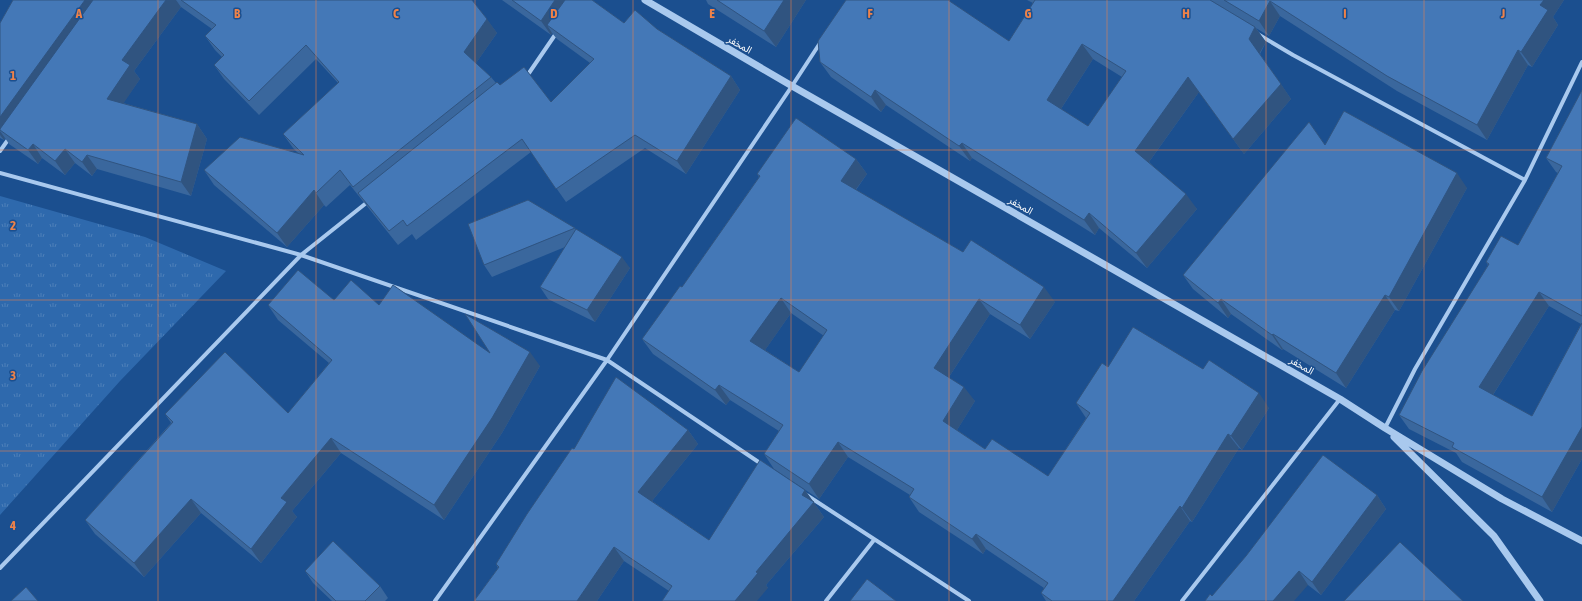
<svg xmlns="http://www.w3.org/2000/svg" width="1582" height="601" viewBox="0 0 1582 601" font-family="'Asap Condensed','Noto Sans Arabic',sans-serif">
<defs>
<pattern id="park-tufts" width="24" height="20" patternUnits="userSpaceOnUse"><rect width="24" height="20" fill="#2e69ad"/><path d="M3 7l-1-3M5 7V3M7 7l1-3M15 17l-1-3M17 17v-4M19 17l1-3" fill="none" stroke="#4d80b9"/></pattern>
</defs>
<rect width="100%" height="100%" fill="#1b4f8f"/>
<path fill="url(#park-tufts)" d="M 0,196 L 145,237 L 226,271 L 120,381 L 0,515 Z"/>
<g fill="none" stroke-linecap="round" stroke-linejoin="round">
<path stroke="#a9c9ee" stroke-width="4" d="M 1256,33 L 1293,55 L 1525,180
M 525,76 L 529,73 L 557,32
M 0,151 L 10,137
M 0,173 L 301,255 L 607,360 L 763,465
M 1385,428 L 1415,369 L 1525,180 L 1582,62
M 805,494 L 969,601
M 0,568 L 301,255 L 370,200
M 435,601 L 607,360 L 792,86 L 822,40
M 826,601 L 874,540
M 1182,601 L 1340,399"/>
<path stroke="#a9c9ee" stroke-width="7" d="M 645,0 L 792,86 L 1340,399 L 1385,428 L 1502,499 L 1582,541
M 1394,437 L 1494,536 L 1540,601"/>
</g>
<path fill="#3a679d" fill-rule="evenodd" d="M 13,0 L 472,0 L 497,33 L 476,63 L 491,77 L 496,83 L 551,102 L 590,63 L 557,39 L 552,33 L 551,35 L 502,0 L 592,0 L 624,23 L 657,29 L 731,76 L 740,90 L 686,174 L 645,148 L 566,202 L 531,152 L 416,240 L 412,234 L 398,245 L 350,185 L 326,207 L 324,205 L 287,247 L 214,185 L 204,170 L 298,153 L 293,148 L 283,134 L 338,83 L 316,59 L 259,115 L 224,79 L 214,65 L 222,57 L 215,50 L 205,36 L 212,29 L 181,7 L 134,71 L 140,79 L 123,103 L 197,124 L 207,139 L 191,196 L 97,169 L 92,176 L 75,163 L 65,175 L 42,158 L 38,164 L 9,144 L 5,138 L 4,140 L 0,138 L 0,23 Z
M 706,0 L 806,0 L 776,47 L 708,4 Z
M 1027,0 L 1564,0 L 1553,17 L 1558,25 L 1532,67 L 1528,65 L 1487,140 L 1397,91 L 1280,16 L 1269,36 L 1256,28 L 1266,42 L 1260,54 L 1291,99 L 1244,154 L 1199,92 L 1149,162 L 1197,209 L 1147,268 L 1099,228 L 1095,235 L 972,158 L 970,161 L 886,105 L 881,112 L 831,77 L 820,62 L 1009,41 L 1033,3 ZM 1093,59 L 1122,77 L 1088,126 L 1061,109 Z
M 1582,90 L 1582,459 L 1552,512 L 1462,462 L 1456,453 L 1409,429 L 1399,415 L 1488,265 L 1486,262 L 1518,245 L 1558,173 L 1556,172 L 1546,158 ZM 1549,306 L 1581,324 L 1532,416 L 1493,395 Z
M 1325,145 L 1467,188 L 1399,311 L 1395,310 L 1346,388 L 1283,349 L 1282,350 L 1231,314 L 1228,318 L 1193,289 L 1183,275 Z
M 856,159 L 867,174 L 856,190 L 963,252 L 1055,302 L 1030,339 L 990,314 L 949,377 L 975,401 L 957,430 L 985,449 L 1048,476 L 1086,418 L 1076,403 L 1108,367 L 1203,369 L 1269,408 L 1242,450 L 1239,448 L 1192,522 L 1190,521 L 1134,601 L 1046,601 L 1041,593 L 1044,588 L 986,549 L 983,554 L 919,512 L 909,497 L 910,495 L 848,457 L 819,499 L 774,469 L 764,454 L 779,431 L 730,400 L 726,405 L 653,354 L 642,339 L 682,287 L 759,177 L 757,174 ZM 791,313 L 824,336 L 799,372 L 765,350 Z
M 575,228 L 576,230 L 630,268 L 595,322 L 548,299 L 540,287 L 565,247 L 492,277 L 484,265 Z
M 334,300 L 379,305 L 490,353 L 540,366 L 502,433 L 444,520 L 341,453 L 292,511 L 297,517 L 261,563 L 201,513 L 144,577 L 95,534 L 85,520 L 171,423 L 165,414 L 288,413 L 329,363 L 278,320 L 268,305 Z
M 688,430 L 698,444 L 652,501 L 709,540 L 805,490 L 824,517 L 766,585 L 768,588 L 669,591 L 624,561 L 597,601 L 474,601 L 498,568 L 496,564 L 574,449 Z
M 1377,495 L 1386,509 L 1321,595 L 1308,585 L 1212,596 Z
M 305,571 L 380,586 L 388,598 L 385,601 L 332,601 L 313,583 Z"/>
<path fill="#305480" d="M 85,0 L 105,0 L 0,130 L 0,117 Z
M 166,0 L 176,0 L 181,7 L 134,71 L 140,79 L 117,113 L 107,99 L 122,60 Z
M 555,0 L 565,0 L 547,25 L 552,33 L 551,35 L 541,21 Z
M 784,0 L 806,0 L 776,47 L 764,31 Z
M 1544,0 L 1564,0 L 1553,17 L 1558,25 L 1532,67 L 1521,52 L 1540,5 Z
M 1270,1 L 1280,16 L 1269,36 L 1259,21 Z
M 487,19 L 497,33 L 474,66 L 464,52 Z
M 1255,27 L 1266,42 L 1259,54 L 1249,39 Z
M 1082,44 L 1093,59 L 1057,115 L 1047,100 Z
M 1518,50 L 1528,65 L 1487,140 L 1477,125 Z
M 731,76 L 740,90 L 686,174 L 677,161 Z
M 1188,77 L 1199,92 L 1146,166 L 1135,151 Z
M 1281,84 L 1291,99 L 1244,154 L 1233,139 Z
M 875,90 L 886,105 L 881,112 L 871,97 Z
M 197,124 L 207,139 L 191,196 L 181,182 Z
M 0,131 L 5,138 L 4,140 L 0,135 Z
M 962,143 L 972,158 L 970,161 L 959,146 Z
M 33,144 L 42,158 L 38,164 L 28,150 Z
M 65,149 L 75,163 L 65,175 L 55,161 Z
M 87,155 L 97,169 L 92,176 L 82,162 Z
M 856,159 L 867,174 L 851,196 L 841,181 Z
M 1457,173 L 1467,188 L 1399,311 L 1389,297 Z
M 314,190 L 324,205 L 287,247 L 277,233 Z
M 1186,194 L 1197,209 L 1147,268 L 1136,253 Z
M 1089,213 L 1099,228 L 1095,235 L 1084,220 Z
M 622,257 L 630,268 L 595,322 L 587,310 Z
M 1044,287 L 1055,302 L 1030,339 L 1020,325 Z
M 1539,292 L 1549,306 L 1489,401 L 1479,387 Z
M 1385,295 L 1395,310 L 1346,388 L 1336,373 Z
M 781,298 L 791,313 L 761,356 L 750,341 Z
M 979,299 L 990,314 L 945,383 L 934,368 Z
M 1221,299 L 1231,314 L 1228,318 L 1218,303 Z
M 1273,334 L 1283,349 L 1282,350 L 1272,335 Z
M 530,352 L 540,366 L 502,433 L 444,520 L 434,505 Z
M 719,385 L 730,400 L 726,405 L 715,390 Z
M 964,387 L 975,401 L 954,435 L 943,421 Z
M 1259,393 L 1269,408 L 1242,450 L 1231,436 Z
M 1582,427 L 1582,459 L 1552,512 L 1542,497 Z
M 688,430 L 698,444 L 648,506 L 638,492 Z
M 1228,434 L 1239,448 L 1192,522 L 1182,508 Z
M 331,438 L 341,453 L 292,511 L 297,517 L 261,563 L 251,549 L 281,498 Z
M 838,442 L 848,457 L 819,499 L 809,484 Z
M 805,490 L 824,517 L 766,585 L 768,588 L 757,601 L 735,601 L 756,572 Z
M 1377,495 L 1386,509 L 1321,595 L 1312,582 Z
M 191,499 L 201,513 L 144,577 L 134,563 Z
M 1180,506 L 1190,521 L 1134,601 L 1113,601 Z
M 976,534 L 986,549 L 983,554 L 972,539 Z
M 614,547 L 624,561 L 597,601 L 577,601 Z
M 1299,571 L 1308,585 L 1294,601 L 1273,601 Z"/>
<path fill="#4478b7" stroke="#305480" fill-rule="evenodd" d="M 13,0 L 85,0 L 0,117 L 0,23 Z
M 93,0 L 166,0 L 122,60 L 130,65 L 107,99 L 197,124 L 181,182 L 87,155 L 82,162 L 65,149 L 55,161 L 33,144 L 28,150 L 0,130 L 0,129 Z
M 181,0 L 472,0 L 487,19 L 464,52 L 491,77 L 353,187 L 340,170 L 316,193 L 314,190 L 277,233 L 204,170 L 240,137 L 304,155 L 283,134 L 339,82 L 306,45 L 249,101 L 214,65 L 224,55 L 205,36 L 216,25 Z
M 512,0 L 555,0 L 541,21 Z
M 565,0 L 592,0 L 624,23 L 635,10 L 657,29 L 731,76 L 677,161 L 635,135 L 556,189 L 522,139 L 407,226 L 403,220 L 389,231 L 358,193 L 497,82 L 500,85 L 524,67 L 551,102 L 594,59 L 547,25 Z
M 717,0 L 784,0 L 764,31 Z
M 846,0 L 948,0 L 1009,41 L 1035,0 L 1210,0 L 1255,27 L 1249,39 L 1281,84 L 1233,139 L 1188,77 L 1135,151 L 1186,194 L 1136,253 L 1089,213 L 1084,220 L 962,143 L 959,146 L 875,90 L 871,97 L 820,62 L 818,41 ZM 1082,44 L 1126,71 L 1088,126 L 1047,100 Z
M 1224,0 L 1544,0 L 1540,5 L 1548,10 L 1521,52 L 1518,50 L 1477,125 L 1387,76 L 1270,1 L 1259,21 Z
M 1582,90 L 1582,316 L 1539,292 L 1479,387 L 1532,416 L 1582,323 L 1582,427 L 1542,497 L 1452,447 L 1454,443 L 1399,415 L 1422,371 L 1489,264 L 1486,262 L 1501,236 L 1518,245 L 1562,166 L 1546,158 Z
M 1344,111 L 1457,173 L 1389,297 L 1385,295 L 1336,373 L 1273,334 L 1272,335 L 1221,299 L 1218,303 L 1183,275 L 1309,122 L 1325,145 Z
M 796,118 L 856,159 L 841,181 L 963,252 L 971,240 L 1044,287 L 1020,325 L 979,299 L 934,368 L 964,387 L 943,421 L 985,449 L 992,439 L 1048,476 L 1090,413 L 1076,403 L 1102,363 L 1108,367 L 1133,327 L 1203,369 L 1209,360 L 1259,393 L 1231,436 L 1228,434 L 1182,508 L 1180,506 L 1113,601 L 1052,601 L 1041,593 L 1048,583 L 976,534 L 972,539 L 909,497 L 914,489 L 838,442 L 809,484 L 764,454 L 783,425 L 719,385 L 715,390 L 642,339 L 680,286 L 682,287 L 760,176 L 757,174 ZM 781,298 L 827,330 L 799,372 L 750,341 Z
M 528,200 L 575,228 L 484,265 L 468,224 Z
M 576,229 L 622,257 L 587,310 L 540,287 Z
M 298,270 L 334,300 L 351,280 L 379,305 L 393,285 L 490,353 L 465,314 L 530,352 L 492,418 L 434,505 L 331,438 L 281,498 L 287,502 L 251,549 L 191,499 L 134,563 L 85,520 L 173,422 L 165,414 L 225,352 L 288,413 L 332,360 L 268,305 Z
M 616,377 L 688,430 L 638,492 L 709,540 L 760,460 L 805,490 L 802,495 L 814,502 L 756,572 L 758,573 L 735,601 L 662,601 L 672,586 L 614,547 L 577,601 L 474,601 L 499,567 L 496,564 L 527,514 L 572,448 L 574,449 Z
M 1323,455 L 1377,495 L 1312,582 L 1299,571 L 1273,601 L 1205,601 L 1210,594 L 1212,596 L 1246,556 Z
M 333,541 L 380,586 L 365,601 L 336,601 L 305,571 Z
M 1400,542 L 1463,601 L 1344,601 Z
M 867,579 L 896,601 L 850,601 Z
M 26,587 L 38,601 L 11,601 Z"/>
<path fill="none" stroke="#ee8249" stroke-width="1" stroke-opacity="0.55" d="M 158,0 L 158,601M 316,0 L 316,601M 475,0 L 475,601M 633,0 L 633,601M 791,0 L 791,601M 949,0 L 949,601M 1107,0 L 1107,601M 1266,0 L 1266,601M 1424,0 L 1424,601M 0,150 L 1582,150M 0,300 L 1582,300M 0,451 L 1582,451"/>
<g text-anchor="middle" stroke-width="3" stroke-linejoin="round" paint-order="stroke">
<g font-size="10" fill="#fff" stroke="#1b4f8f">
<text transform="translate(740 44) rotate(30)" y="4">المخفر</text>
<text transform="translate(1021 205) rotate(30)" y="4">المخفر</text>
<text transform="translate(1302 365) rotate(30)" y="4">المخفر</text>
</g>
</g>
<g font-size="13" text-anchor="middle" font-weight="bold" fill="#ee8249" stroke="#1b4f8f" stroke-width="3" stroke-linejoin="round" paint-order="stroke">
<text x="79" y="18">A</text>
<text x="237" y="18">B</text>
<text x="396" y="18">C</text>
<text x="554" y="18">D</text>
<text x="712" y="18">E</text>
<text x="870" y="18">F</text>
<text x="1028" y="18">G</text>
<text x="1186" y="18">H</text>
<text x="1345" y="18">I</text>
<text x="1503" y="18">J</text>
<text x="13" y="80">1</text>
<text x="13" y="230">2</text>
<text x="13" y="380">3</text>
<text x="13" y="530">4</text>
</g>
</svg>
